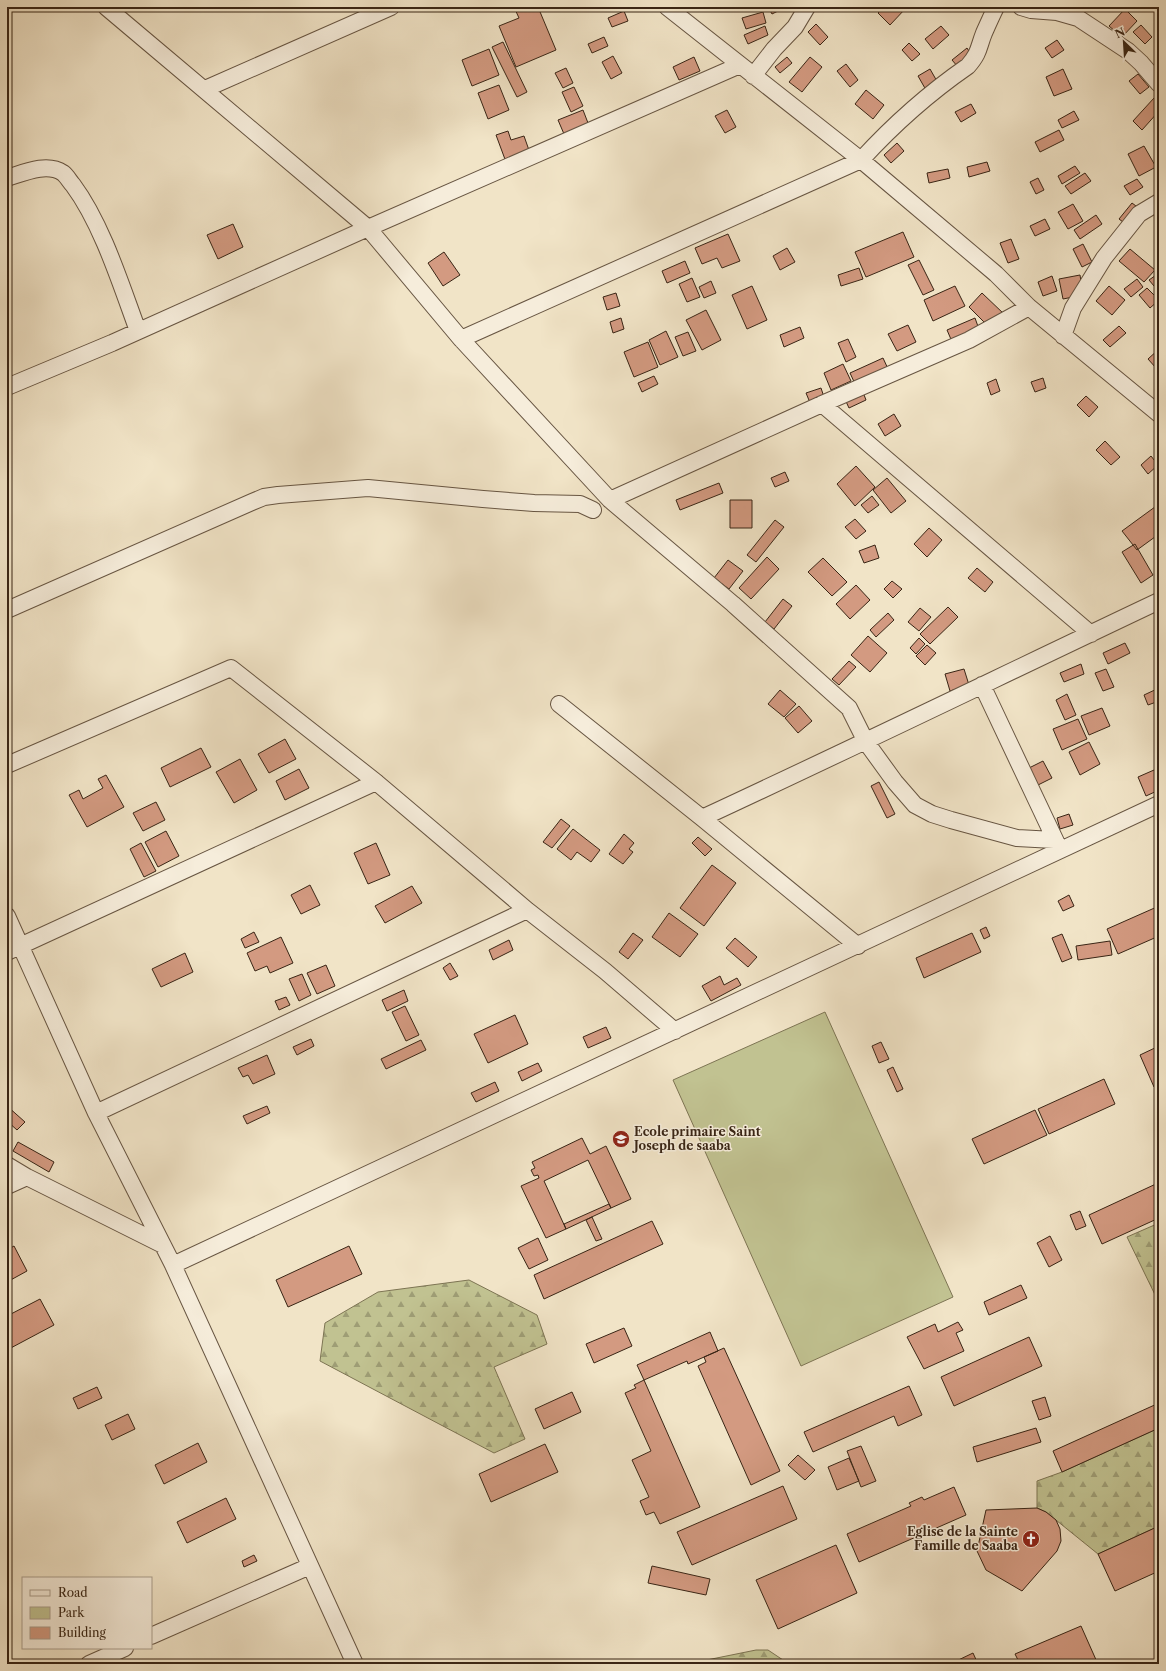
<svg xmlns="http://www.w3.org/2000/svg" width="1166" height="1671" viewBox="0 0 1166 1671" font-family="'Libre Caslon Text',serif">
<defs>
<pattern id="forest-firs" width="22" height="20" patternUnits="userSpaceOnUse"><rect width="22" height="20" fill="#c1c291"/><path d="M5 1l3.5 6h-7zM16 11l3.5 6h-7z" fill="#9e9d75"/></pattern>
</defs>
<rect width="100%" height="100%" fill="#f1e4c7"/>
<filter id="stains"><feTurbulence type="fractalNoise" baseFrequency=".005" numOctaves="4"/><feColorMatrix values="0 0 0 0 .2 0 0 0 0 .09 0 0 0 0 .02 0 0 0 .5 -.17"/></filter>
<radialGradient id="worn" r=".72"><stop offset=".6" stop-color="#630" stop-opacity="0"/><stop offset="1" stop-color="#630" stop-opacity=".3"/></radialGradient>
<path fill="url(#forest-firs)" stroke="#7d7453" d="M 1159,1223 L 1159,1303 L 1127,1237 Z
M 469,1280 L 537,1315 L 547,1344 L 494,1367 L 525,1439 L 494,1453 L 320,1361 L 325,1323 L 378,1292 Z
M 1159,1428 L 1159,1526 L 1098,1554 L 1046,1512 L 1037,1508 L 1037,1481 L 1062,1472 Z
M 756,1650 L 768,1650 L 789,1664 L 692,1663 Z"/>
<path fill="#c1c291" stroke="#7d7453" d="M 825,1012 L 953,1297 L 801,1366 L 673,1080 Z"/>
<path fill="#d39a81" stroke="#392515" d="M 514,7 L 538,7 L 556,50 L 516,67 L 499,26 L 519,18 Z
M 543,7 L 554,7 L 544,11 Z
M 768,7 L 786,7 L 772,14 Z
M 884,7 L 905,7 L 906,8 L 890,25 L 878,13 Z
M 1125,9 L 1137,21 L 1122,37 L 1109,26 Z
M 624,11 L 628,21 L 612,27 L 608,18 Z
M 763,12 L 766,23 L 746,29 L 742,18 Z
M 816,24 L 828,37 L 820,45 L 808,32 Z
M 1141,25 L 1152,37 L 1145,44 L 1133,32 Z
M 765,26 L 768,35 L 748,44 L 744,35 Z
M 941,26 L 949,35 L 933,49 L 925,39 Z
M 604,37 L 608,46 L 592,53 L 588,44 Z
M 1057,40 L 1064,50 L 1052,58 L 1045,48 Z
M 503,42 L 527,92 L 517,97 L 492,47 Z
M 909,43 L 920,54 L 912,61 L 902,50 Z
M 967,48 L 972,56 L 958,67 L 952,60 Z
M 489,49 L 499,75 L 472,86 L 462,60 Z
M 613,56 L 622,73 L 611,79 L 602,62 Z
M 694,57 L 700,71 L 679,80 L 673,67 Z
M 787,57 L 792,63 L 780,73 L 775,67 Z
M 810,57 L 822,67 L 802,92 L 789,82 Z
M 846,64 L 858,80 L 850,87 L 837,71 Z
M 566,68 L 573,83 L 563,88 L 555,73 Z
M 930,69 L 938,83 L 926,90 L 918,76 Z
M 1063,69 L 1072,89 L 1054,96 L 1046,77 Z
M 1138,74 L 1149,87 L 1140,94 L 1129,81 Z
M 499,85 L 509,110 L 488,119 L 478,93 Z
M 574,87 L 583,106 L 571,112 L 562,92 Z
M 866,90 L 884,105 L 873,119 L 855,104 Z
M 1154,98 L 1159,103 L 1159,111 L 1142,130 L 1133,121 Z
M 971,104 L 976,113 L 961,122 L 955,112 Z
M 583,110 L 588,123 L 564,134 L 558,120 Z
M 727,110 L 736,127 L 725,133 L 715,116 Z
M 1074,111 L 1079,120 L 1062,128 L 1058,120 Z
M 1059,130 L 1064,140 L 1040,152 L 1035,142 Z
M 508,131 L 511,140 L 524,136 L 530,153 L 506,162 L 496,135 Z
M 897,143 L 904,151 L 891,163 L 884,155 Z
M 1144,146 L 1156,167 L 1139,176 L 1128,154 Z
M 987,162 L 990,171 L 969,177 L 967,167 Z
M 1075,166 L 1080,173 L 1062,184 L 1058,176 Z
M 948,169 L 950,178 L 929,183 L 927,173 Z
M 1085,173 L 1091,181 L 1071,194 L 1065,186 Z
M 1038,178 L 1044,190 L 1036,194 L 1030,182 Z
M 1137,179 L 1143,187 L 1130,195 L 1124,186 Z
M 1132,203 L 1140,209 L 1127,225 L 1119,219 Z
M 1073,204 L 1083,221 L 1068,229 L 1058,212 Z
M 1096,215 L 1102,224 L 1080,239 L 1074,230 Z
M 1045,219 L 1050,229 L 1035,236 L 1030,226 Z
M 233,224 L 243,247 L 218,259 L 207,235 Z
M 903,232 L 914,257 L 866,277 L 855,252 Z
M 728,234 L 740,261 L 722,268 L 717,258 L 702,264 L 695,248 Z
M 1011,239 L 1019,259 L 1008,263 L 1000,243 Z
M 1083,244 L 1092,262 L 1082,267 L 1073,249 Z
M 787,248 L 795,262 L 780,270 L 773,256 Z
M 1130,249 L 1155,270 L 1144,282 L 1119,261 Z
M 444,252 L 460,275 L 443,286 L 428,263 Z
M 919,260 L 934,290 L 923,295 L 908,265 Z
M 685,261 L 690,273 L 667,283 L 662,271 Z
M 859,268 L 863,279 L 841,286 L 838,275 Z
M 1159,273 L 1159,283 L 1154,286 L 1149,280 Z
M 1080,275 L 1083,295 L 1063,299 L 1059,279 Z
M 1052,276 L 1057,291 L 1043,296 L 1038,282 Z
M 692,278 L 700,297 L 687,302 L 679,284 Z
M 1137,279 L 1143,287 L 1131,297 L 1124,289 Z
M 711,281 L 716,293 L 704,298 L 699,287 Z
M 752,286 L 767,320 L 747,329 L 732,295 Z
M 955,286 L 965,306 L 933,321 L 924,300 Z
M 1109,286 L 1125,300 L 1112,315 L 1096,301 Z
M 1147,288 L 1159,300 L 1150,308 L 1139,295 Z
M 616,293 L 620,306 L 607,310 L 603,297 Z
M 982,293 L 1004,314 L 990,328 L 969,307 Z
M 706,310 L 721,340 L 702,350 L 686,320 Z
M 621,318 L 624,329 L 613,333 L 610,322 Z
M 975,318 L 980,332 L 953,344 L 947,330 Z
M 908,325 L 916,342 L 897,351 L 888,334 Z
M 1119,326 L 1126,333 L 1110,347 L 1103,340 Z
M 800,327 L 804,338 L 784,347 L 780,335 Z
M 666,331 L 678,357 L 660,365 L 649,340 Z
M 688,332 L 696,351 L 683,356 L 675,337 Z
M 848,339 L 856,357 L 846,362 L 838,343 Z
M 648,342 L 658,367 L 634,377 L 624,352 Z
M 1159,349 L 1159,365 L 1156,368 L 1148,359 Z
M 883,358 L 889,371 L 856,386 L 850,373 Z
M 843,364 L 851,381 L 831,390 L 824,373 Z
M 654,376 L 658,384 L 642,392 L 638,383 Z
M 1043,378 L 1046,388 L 1035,392 L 1031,382 Z
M 996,379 L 1000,391 L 991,395 L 987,383 Z
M 861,387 L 866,400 L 849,408 L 843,395 Z
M 821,388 L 825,400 L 811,405 L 806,393 Z
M 1086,396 L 1098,407 L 1089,417 L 1077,405 Z
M 894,414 L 901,426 L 885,436 L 878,424 Z
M 1105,441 L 1120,457 L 1111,465 L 1096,450 Z
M 1151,456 L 1158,465 L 1148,474 L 1141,465 Z
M 856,466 L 875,487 L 855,506 L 837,484 Z
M 785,472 L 789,481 L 775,487 L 771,478 Z
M 887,478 L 906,501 L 891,513 L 873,490 Z
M 719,483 L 723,493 L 680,510 L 676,500 Z
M 872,496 L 879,505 L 868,513 L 861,505 Z
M 730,500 L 752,500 L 752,528 L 730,528 Z
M 1159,504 L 1159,534 L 1137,550 L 1122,531 Z
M 855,519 L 866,531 L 856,539 L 845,527 Z
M 775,520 L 784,527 L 756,562 L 747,555 Z
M 929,528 L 942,540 L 927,557 L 914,544 Z
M 1135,544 L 1153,575 L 1141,583 L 1122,552 Z
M 875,545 L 879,558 L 864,563 L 859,551 Z
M 767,557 L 779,569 L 751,599 L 739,588 Z
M 823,558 L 847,582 L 832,596 L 808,572 Z
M 728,560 L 743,571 L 729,589 L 714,578 Z
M 977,568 L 993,582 L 985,592 L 968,578 Z
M 892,581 L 902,589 L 893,598 L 884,589 Z
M 856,585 L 870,600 L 850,619 L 836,604 Z
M 783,599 L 792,606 L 774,629 L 765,622 Z
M 948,607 L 958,617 L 930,644 L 920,634 Z
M 920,608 L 931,617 L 919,631 L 908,622 Z
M 888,613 L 894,620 L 876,637 L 870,630 Z
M 868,636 L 887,653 L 870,672 L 851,655 Z
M 919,638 L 925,644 L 916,654 L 910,648 Z
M 1125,643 L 1130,653 L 1108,664 L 1103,653 Z
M 927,645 L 936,653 L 925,665 L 916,656 Z
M 849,661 L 856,667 L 839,685 L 832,679 Z
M 1081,664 L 1084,674 L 1064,682 L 1060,673 Z
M 964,669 L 969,685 L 950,691 L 945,674 Z
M 1106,669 L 1114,687 L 1103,691 L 1095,673 Z
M 1159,688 L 1159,701 L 1148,705 L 1144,695 Z
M 780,690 L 796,704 L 784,717 L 768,704 Z
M 1067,694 L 1076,715 L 1065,720 L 1056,700 Z
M 799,706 L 812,721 L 798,733 L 785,718 Z
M 1102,708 L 1110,726 L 1089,735 L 1081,716 Z
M 1078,719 L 1087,739 L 1062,750 L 1053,729 Z
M 285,739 L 296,759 L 269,773 L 258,754 Z
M 1089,742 L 1100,764 L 1080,775 L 1069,752 Z
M 201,748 L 211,767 L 170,787 L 161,768 Z
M 240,759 L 257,790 L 234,803 L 216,772 Z
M 1043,761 L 1052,778 L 1036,786 L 1027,769 Z
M 299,769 L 309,788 L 285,800 L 276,781 Z
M 1154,770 L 1159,782 L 1159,790 L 1146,796 L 1138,777 Z
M 106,775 L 124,807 L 87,827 L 69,795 L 79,790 L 83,799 L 103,788 L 98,779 Z
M 879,782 L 895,814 L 887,818 L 871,786 Z
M 156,802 L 165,820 L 143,831 L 133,813 Z
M 1069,814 L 1073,825 L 1060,829 L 1057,818 Z
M 561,819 L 570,826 L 552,848 L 543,842 Z
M 573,829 L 600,850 L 591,862 L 577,852 L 571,860 L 557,849 Z
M 166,831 L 179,856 L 158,867 L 145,842 Z
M 624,834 L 634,843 L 629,849 L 633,852 L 623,864 L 609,854 Z
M 698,837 L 712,849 L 705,856 L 692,843 Z
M 141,843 L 156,871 L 144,877 L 130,849 Z
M 376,843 L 390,875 L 368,884 L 354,853 Z
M 712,865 L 736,883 L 704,926 L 680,908 Z
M 310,885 L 320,905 L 301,914 L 291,895 Z
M 412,886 L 422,903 L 385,923 L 375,906 Z
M 1069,895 L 1074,906 L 1063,911 L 1058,901 Z
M 1159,906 L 1159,936 L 1118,954 L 1107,929 Z
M 669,913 L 698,934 L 680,957 L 652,937 Z
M 986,927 L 990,936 L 984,939 L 980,930 Z
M 254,932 L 259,942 L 245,948 L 241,939 Z
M 633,933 L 643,940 L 628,959 L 619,952 Z
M 972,933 L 981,952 L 924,978 L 916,958 Z
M 1062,934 L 1072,958 L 1062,962 L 1052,938 Z
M 281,937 L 293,963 L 270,973 L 267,966 L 255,971 L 247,953 Z
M 735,938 L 757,957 L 748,967 L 726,948 Z
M 509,940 L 513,950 L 493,960 L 489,950 Z
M 1110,941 L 1112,955 L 1078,960 L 1076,946 Z
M 185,953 L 193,972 L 161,987 L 152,969 Z
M 450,963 L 458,976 L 450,980 L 443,968 Z
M 326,965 L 335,986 L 317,994 L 307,973 Z
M 302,974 L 311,995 L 299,1001 L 289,979 Z
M 720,976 L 724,985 L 737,978 L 741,985 L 711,1001 L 702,986 Z
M 404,990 L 408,1001 L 387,1011 L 382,1000 Z
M 286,997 L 290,1005 L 279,1010 L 275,1001 Z
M 405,1006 L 419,1035 L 406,1041 L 392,1012 Z
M 515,1015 L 528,1044 L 488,1063 L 474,1034 Z
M 606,1027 L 611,1038 L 588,1048 L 583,1037 Z
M 311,1039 L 314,1046 L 297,1055 L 293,1047 Z
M 421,1040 L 426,1050 L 386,1069 L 381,1059 Z
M 881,1042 L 889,1059 L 879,1063 L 872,1046 Z
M 1159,1046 L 1159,1085 L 1154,1087 L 1140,1055 Z
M 267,1055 L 275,1074 L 253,1084 L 248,1075 L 243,1077 L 238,1068 Z
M 538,1063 L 542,1071 L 522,1081 L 518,1072 Z
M 893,1067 L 903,1089 L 897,1092 L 887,1070 Z
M 1104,1079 L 1115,1104 L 1049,1134 L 1038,1109 Z
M 495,1082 L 499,1091 L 476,1102 L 471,1093 Z
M 7,1106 L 25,1122 L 17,1130 L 7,1121 Z
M 267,1106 L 270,1113 L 247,1124 L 243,1116 Z
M 1035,1110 L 1047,1135 L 984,1164 L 972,1139 Z
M 582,1138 L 590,1154 L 606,1146 L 631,1199 L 611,1208 L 588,1160 L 544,1181 L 566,1229 L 546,1238 L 521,1186 L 539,1178 L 538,1175 L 534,1176 L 531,1170 L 535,1168 L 532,1162 Z
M 18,1142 L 54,1162 L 49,1172 L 13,1151 Z
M 1158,1183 L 1159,1218 L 1102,1244 L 1089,1215 Z
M 609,1204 L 611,1208 L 566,1229 L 564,1224 Z
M 1080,1211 L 1086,1226 L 1076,1230 L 1070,1215 Z
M 592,1217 L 602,1239 L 596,1241 L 586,1220 Z
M 652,1221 L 663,1244 L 544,1299 L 534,1275 Z
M 1050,1236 L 1062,1260 L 1049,1267 L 1037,1243 Z
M 538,1238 L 548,1260 L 529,1269 L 518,1248 Z
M 14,1246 L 27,1271 L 7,1282 L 7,1250 Z
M 349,1246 L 362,1274 L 288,1307 L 276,1280 Z
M 1021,1285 L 1027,1298 L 989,1315 L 984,1302 Z
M 40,1299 L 54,1325 L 7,1350 L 7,1316 Z
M 958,1322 L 963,1330 L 956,1333 L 964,1351 L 924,1369 L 907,1337 L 935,1324 L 938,1332 Z
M 624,1328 L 632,1346 L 594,1363 L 586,1344 Z
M 710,1332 L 718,1351 L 688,1364 L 687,1361 L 644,1380 L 637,1365 Z
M 1029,1337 L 1042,1366 L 954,1406 L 941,1377 Z
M 724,1348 L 780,1471 L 751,1485 L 698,1366 L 706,1362 L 704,1357 Z
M 644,1380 L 700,1507 L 660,1524 L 654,1512 L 646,1515 L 640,1501 L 649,1497 L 632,1460 L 651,1451 L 625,1393 L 636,1388 L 634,1385 Z
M 909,1386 L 922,1415 L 898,1426 L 894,1416 L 813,1452 L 804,1432 Z
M 97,1387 L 102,1398 L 78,1409 L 73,1398 Z
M 572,1392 L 581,1412 L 544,1429 L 535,1409 Z
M 1045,1397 L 1051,1416 L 1039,1420 L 1032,1401 Z
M 1159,1403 L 1159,1428 L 1062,1472 L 1053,1451 Z
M 128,1414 L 135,1429 L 112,1440 L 105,1425 Z
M 1036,1428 L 1041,1442 L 977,1462 L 973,1447 Z
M 198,1443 L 207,1462 L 164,1484 L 155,1465 Z
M 545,1444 L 558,1472 L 491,1502 L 479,1474 Z
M 861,1446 L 876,1481 L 861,1487 L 847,1451 Z
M 798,1455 L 815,1470 L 805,1480 L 788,1465 Z
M 849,1458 L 859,1481 L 837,1490 L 828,1467 Z
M 783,1486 L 797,1519 L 692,1565 L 677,1532 Z
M 954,1487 L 966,1515 L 859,1562 L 847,1534 L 911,1506 L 909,1503 L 922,1497 L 924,1500 Z
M 226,1498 L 236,1519 L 187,1543 L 177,1522 Z
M 1037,1508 L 1046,1512 L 1056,1520 L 1060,1529 L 1061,1541 L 1057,1551 L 1022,1591 L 986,1570 L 977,1551 L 986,1510 Z
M 1159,1526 L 1159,1571 L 1115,1591 L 1098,1554 Z
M 836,1545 L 857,1593 L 778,1629 L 756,1580 Z
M 254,1555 L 257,1561 L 244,1567 L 242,1561 Z
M 652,1566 L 710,1579 L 706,1595 L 648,1583 Z
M 1081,1626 L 1097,1662 L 1092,1664 L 1020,1664 L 1015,1654 Z
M 973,1653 L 978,1664 L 950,1664 Z"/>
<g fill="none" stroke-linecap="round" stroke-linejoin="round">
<defs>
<path id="minor" d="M 106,7 L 368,228 L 461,339 L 610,500 L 733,604 L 849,708 L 866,742 L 895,782 L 915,805 L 932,814 L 951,820 L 1017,838 L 1054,840
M 667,7 L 861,160 L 996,274 L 1029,307 L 1159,414
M 1021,7 L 1031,10 L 1057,12 L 1078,18 L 1128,51 L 1141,63 L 1159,84
M 753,76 L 774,49 L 795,27 L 807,7
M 205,89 L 391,7
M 7,178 C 23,173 47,162 63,173 C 67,176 70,182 73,185 C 102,224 121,285 138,331
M 1063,336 L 1073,308 L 1104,258 L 1139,214 L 1159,202
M 461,339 L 861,160 C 893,125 929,93 968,66 C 980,52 978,48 984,33 C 988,24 992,15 996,7
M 7,387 L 112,343 L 368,228 L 740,65
M 822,404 L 1091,634
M 610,500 L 822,404 L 969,340 L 1029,307
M 7,610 L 252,502 L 264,497 L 278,495 L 368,488 L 483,499 L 534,503 L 580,504 L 593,510
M 982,685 L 1059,848
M 559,704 L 702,818 L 858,946
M 7,765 L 231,668 L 376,782 L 527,910 L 605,971 L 675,1031
M 702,818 C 855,747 1007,673 1159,601
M 7,916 L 96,1113 L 173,1265 L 355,1664
M 7,952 L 376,782
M 96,1113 L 527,910
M 7,1165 L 27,1177 L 163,1245
M 7,1186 L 27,1177
M 173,1265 L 1159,804
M 151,1636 L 310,1566
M 89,1664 L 125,1648"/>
</defs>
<use href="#minor" stroke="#675542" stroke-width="18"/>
<use href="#minor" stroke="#f6eddb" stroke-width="16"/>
</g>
<defs>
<symbol id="school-disc" viewBox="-11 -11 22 22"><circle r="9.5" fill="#8f2418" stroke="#f6eddb"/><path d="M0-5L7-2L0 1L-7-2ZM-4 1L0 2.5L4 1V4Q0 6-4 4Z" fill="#fff"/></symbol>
<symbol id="church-disc" viewBox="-11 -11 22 22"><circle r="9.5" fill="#8f2418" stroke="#f6eddb"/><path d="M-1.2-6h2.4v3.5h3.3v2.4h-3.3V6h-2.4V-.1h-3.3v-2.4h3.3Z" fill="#fff"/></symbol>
</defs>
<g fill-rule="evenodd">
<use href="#school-disc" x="611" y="1129" width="20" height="20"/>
<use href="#church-disc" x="1021" y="1529" width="20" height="20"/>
</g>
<g text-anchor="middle" stroke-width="3" stroke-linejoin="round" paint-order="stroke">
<g font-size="12" font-weight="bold" fill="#392515" stroke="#f6eddb" text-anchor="start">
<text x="634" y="1136">Ecole primaire Saint<tspan x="634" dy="14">Joseph de saaba</tspan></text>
<text x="1018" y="1536" text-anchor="end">Eglise de la Sainte<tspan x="1018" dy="14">Famille de Saaba</tspan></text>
</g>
</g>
<rect width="1166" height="1671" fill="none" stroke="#f1e4c7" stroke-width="24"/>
<rect x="8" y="8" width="1150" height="1655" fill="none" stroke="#392515" stroke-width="2"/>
<rect x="12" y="12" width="1142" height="1647" fill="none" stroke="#392515"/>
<rect x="22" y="1577" width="130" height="72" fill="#f6eddb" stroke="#aa9d8c"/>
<rect x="30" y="1590" width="20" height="6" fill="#f6eddb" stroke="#aa9d8c"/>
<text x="58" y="1597" font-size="12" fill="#392515">Road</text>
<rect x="30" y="1607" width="20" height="12" fill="#c1c291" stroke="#aa9d8c"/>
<text x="58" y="1617" font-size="12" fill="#392515">Park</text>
<rect x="30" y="1627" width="20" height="12" fill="#d39a81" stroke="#aa9d8c"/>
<text x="58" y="1637" font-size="12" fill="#392515">Building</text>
<g transform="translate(1124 42) rotate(335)" stroke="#f6eddb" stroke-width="3" paint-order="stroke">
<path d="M0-3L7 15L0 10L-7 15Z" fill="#392515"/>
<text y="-6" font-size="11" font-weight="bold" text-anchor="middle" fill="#392515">N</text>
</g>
<rect width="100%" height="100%" filter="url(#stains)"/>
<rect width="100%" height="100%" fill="url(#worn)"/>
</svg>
